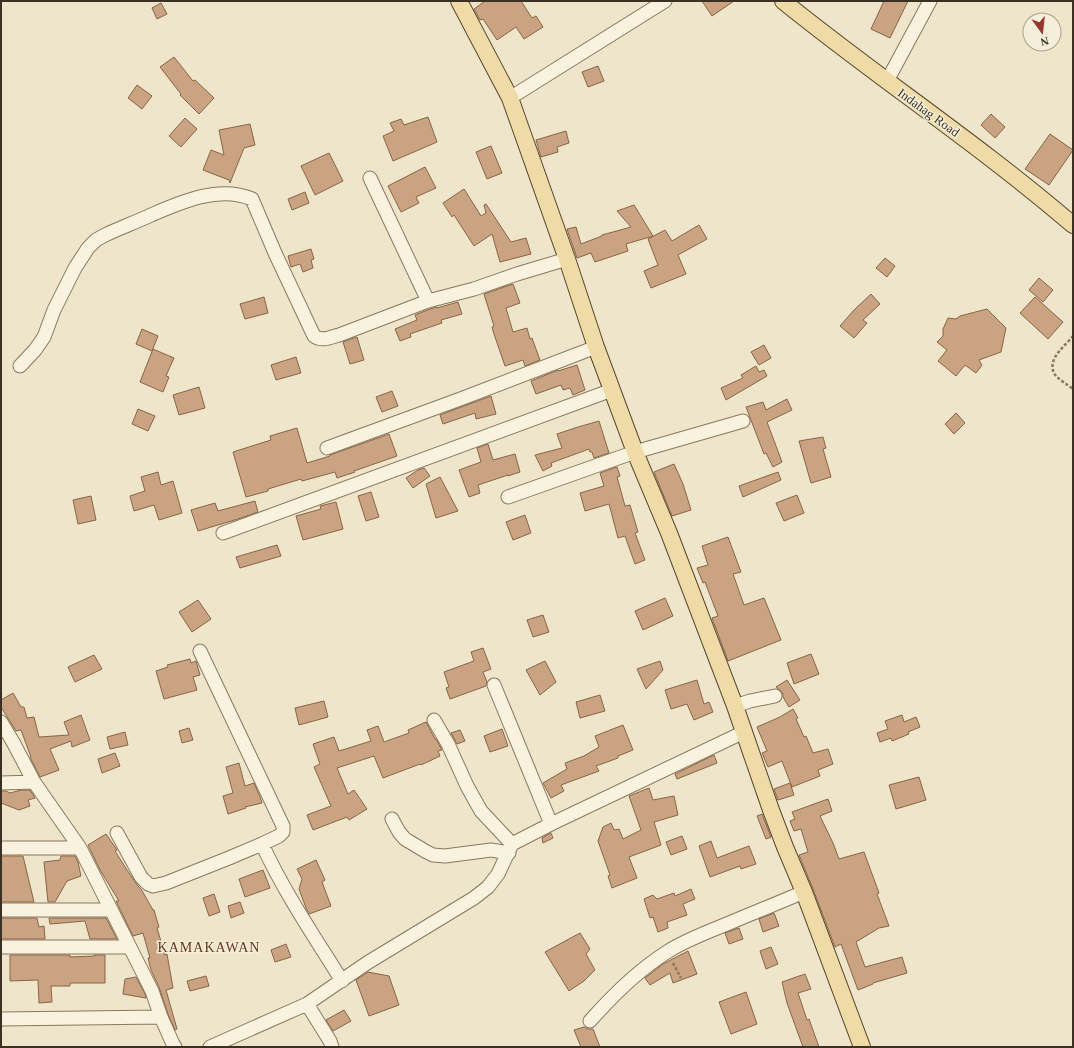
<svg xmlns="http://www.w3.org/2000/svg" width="1074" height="1048" viewBox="0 0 1074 1048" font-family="'Times New Roman',serif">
<rect width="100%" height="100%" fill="#eee5ca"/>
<path fill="#caa482" stroke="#896445" d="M 485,1 L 521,1 L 532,18 L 536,16 L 543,27 L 524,39 L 516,27 L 497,40 L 483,19 L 480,20 L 474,9 Z
M 702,1 L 734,1 L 712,16 Z
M 884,1 L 908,1 L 890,38 L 871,29 Z
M 161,3 L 167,14 L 157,19 L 152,8 Z
M 174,57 L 193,81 L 195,80 L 214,98 L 199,114 L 180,95 L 181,94 L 160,67 Z
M 598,66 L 604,81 L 588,87 L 582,72 Z
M 137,85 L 152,96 L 142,109 L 128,98 Z
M 991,114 L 1005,127 L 995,138 L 981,125 Z
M 428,117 L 437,142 L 393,161 L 383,136 L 394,131 L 390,123 L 401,119 L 404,125 Z
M 185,118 L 197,129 L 181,147 L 169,136 Z
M 250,124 L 255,145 L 244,148 L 230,183 L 229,180 L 203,170 L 211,150 L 224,155 L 219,130 Z
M 566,131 L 569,143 L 557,147 L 558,152 L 541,157 L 536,140 Z
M 1050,134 L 1073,150 L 1049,185 L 1025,169 Z
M 491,146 L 502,173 L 487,179 L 476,152 Z
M 329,153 L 343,181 L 315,195 L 301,166 Z
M 425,167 L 436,188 L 416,197 L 419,203 L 401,212 L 388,186 Z
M 464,189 L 481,216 L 486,213 L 484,205 L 486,204 L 511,242 L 526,238 L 531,254 L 500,262 L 492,234 L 474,246 L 454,215 L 452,217 L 443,203 Z
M 305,192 L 309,203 L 292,210 L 288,199 Z
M 634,205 L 653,236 L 626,244 L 628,251 L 595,262 L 591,253 L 577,258 L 567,229 L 576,227 L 581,244 L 602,236 L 602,235 L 631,227 L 617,211 Z
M 699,225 L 707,239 L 678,255 L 686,274 L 651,288 L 644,271 L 658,265 L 648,239 L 665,230 L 672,241 Z
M 311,249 L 314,259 L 311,260 L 313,268 L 303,272 L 300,264 L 291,267 L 288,256 Z
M 885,258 L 895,266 L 887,277 L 876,268 Z
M 1039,278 L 1053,290 L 1043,302 L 1029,290 Z
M 513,284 L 520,303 L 506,308 L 513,332 L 527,328 L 530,339 L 532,338 L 540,360 L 525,366 L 523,360 L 505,366 L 494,334 L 492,327 L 494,326 L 484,294 Z
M 871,294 L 880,304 L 863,320 L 867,323 L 854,338 L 840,326 L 854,310 Z
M 264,297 L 268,313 L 245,319 L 240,304 Z
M 1035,297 L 1063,322 L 1048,339 L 1020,313 Z
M 458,302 L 462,314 L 441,320 L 442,323 L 410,334 L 411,337 L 400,341 L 395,329 L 417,320 L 415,315 L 430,309 L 437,307 L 437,308 Z
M 987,309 L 1006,328 L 1001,352 L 979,360 L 982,365 L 976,373 L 965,365 L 956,376 L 938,361 L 947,350 L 937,342 L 943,336 L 943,329 L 948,318 L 956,319 L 960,316 Z
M 142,329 L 158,336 L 152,351 L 136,344 Z
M 357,337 L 364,360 L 350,364 L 343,342 Z
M 764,345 L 771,358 L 759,365 L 751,352 Z
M 153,349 L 174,358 L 166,376 L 169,377 L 163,392 L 140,382 Z
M 296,357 L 301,373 L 276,380 L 271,365 Z
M 577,365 L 585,390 L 573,395 L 570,388 L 563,390 L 561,385 L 536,394 L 531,381 L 558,370 L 558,371 Z
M 756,366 L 759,372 L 764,370 L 767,376 L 726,400 L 721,388 L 743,378 L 741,375 Z
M 199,387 L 205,408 L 179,415 L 173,395 Z
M 392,391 L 398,406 L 382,412 L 376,397 Z
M 491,396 L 496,414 L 476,419 L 475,413 L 443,424 L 440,415 Z
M 787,399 L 792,410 L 767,422 L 782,462 L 773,467 L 766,453 L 764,454 L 746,407 L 763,402 L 766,410 Z
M 138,409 L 155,416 L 148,431 L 132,424 Z
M 956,413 L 965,423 L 954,434 L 945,424 Z
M 599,421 L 609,453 L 594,458 L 592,452 L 590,452 L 589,449 L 551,463 L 552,466 L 543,471 L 535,455 L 562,448 L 557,434 L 578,427 Z
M 297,428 L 307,463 L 330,456 L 330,455 L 389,434 L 397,456 L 354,471 L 355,472 L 337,478 L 335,472 L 302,481 L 301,479 L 268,489 L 268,491 L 246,497 L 233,452 L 271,440 L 270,436 Z
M 823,437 L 826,448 L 823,449 L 831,477 L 811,483 L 799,441 Z
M 488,444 L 493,460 L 515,454 L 520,472 L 508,476 L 508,475 L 478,485 L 480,493 L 469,497 L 459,470 L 481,462 L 477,448 Z
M 674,464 L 683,484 L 691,510 L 672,516 L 654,472 Z
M 617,467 L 620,476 L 617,477 L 625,506 L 630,505 L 638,532 L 635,533 L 645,560 L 635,564 L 625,536 L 618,538 L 609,504 L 585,511 L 580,493 L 604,486 L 600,473 Z
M 424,468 L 430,476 L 413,488 L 406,478 L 418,470 Z
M 158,472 L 161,485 L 173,481 L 182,513 L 159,520 L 154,505 L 134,511 L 130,496 L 145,491 L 141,477 Z
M 778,472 L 781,480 L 743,497 L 739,486 Z
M 440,477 L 458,511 L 436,518 L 426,484 Z
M 371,492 L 379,517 L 366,521 L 358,496 Z
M 797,495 L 804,513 L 784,521 L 776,503 Z
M 91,496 L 96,520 L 78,524 L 73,500 Z
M 255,501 L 258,512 L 238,519 L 198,531 L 191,510 L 215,503 L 218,511 Z
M 336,502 L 343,529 L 303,540 L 296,516 L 321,509 L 320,506 Z
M 525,515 L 531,533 L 513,540 L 506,522 Z
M 728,537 L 741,572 L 733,574 L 744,605 L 764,598 L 781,640 L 728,661 L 712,618 L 718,616 L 705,582 L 703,583 L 697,568 L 708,565 L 702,546 Z
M 277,545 L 281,556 L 240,568 L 236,557 Z
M 665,598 L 673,616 L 643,630 L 635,611 Z
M 198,600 L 211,619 L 192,632 L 179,612 Z
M 543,615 L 549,632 L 533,637 L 527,620 Z
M 483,648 L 491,669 L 483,672 L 487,682 L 486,686 L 450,699 L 446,688 L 449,687 L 444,672 L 474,661 L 471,652 Z
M 811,654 L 819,674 L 794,684 L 787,663 Z
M 94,655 L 102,669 L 75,682 L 68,667 Z
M 190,659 L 191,663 L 196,661 L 200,675 L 193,677 L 197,690 L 164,699 L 156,671 L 168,667 L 167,665 Z
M 545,661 L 556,682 L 540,695 L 526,670 Z
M 660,661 L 663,670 L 646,689 L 637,669 Z
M 697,680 L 704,704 L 709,702 L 713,712 L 694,720 L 687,704 L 671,709 L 665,690 Z
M 787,680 L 800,700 L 789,707 L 783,697 L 783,694 L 781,691 L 776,687 Z
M 13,693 L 21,707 L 24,707 L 27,718 L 34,717 L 39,737 L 69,735 L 64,722 L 81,715 L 90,740 L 72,747 L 71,741 L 50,749 L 59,770 L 40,777 L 30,757 L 31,757 L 21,730 L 16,731 L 1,707 L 1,700 Z
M 600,695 L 605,711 L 580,718 L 576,702 Z
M 324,701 L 328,717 L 299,725 L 295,708 Z
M 793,709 L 798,718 L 796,719 L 804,737 L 806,736 L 813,753 L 828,749 L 833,764 L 818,770 L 820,776 L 792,787 L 782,761 L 768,767 L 762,753 L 767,751 L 757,727 L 780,717 Z
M 902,715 L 904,722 L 916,717 L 920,727 L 908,732 L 909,734 L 892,741 L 891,738 L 880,742 L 877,733 L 888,729 L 885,721 Z
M 426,722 L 435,739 L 436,739 L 442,750 L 438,751 L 440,756 L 421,765 L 420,764 L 383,778 L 374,756 L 337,768 L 348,794 L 354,790 L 367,809 L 349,820 L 347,817 L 313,830 L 307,815 L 331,806 L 314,767 L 320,764 L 313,744 L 334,737 L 339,751 L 371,741 L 367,730 L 378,726 L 384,742 L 409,733 L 408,730 Z
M 623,725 L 633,750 L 618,756 L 618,758 L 596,766 L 599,771 L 561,785 L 564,791 L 551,798 L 543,783 L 567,769 L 565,763 L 584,756 L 599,747 L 595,736 Z
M 189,728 L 193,740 L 182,743 L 179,731 Z
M 502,729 L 508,746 L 490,752 L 484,736 Z
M 460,730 L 465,741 L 457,744 L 451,733 Z
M 125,732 L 128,745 L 110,749 L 107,737 Z
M 115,753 L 120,766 L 102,773 L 98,759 Z
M 714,755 L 717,763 L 677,779 L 675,774 Z
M 239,763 L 245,786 L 254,783 L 260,797 L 262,803 L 245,807 L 246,808 L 228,814 L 223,796 L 233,793 L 226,767 Z
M 919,777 L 926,800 L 896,809 L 889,785 Z
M 790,783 L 794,795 L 778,800 L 774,789 Z
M 649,788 L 653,800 L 674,796 L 678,815 L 654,822 L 661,845 L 629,857 L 637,878 L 612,888 L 608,876 L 610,875 L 598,841 L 603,827 L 611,823 L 614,830 L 619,829 L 623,839 L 641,830 L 629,796 Z
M 21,790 L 30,790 L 35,798 L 28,800 L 30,806 L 19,810 L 1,803 L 1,791 L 6,791 L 10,793 Z
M 828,799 L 832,811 L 820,816 L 833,843 L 839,859 L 864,852 L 879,893 L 877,894 L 889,926 L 879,928 L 856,942 L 865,967 L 902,957 L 907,973 L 873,983 L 873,984 L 858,990 L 841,944 L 835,947 L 813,889 L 799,855 L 808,852 L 801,829 L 794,831 L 790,821 L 795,819 L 792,812 Z
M 762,814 L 771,837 L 766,839 L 757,816 Z
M 551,833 L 553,838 L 543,843 L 542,838 Z
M 106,834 L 117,850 L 115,851 L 127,870 L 138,886 L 141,889 L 153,910 L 154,910 L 159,927 L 157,928 L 165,955 L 167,954 L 173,988 L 166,990 L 177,1029 L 175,1030 L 168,1014 L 159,987 L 151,970 L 148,958 L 150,958 L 143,933 L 133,936 L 116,901 L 119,901 L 100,870 L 88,845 Z
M 682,836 L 687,849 L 671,855 L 666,842 Z
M 711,841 L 717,858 L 749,846 L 756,864 L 741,869 L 740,866 L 710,877 L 699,846 Z
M 1,856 L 23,856 L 34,902 L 1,902 Z
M 61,856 L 75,856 L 78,862 L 81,876 L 67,881 L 55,902 L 48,902 L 44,862 L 60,860 Z
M 316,860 L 325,880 L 322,882 L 331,906 L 309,914 L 306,908 L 299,889 L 302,879 L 297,869 Z
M 263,870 L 270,888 L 245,897 L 239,879 Z
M 691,889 L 695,899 L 683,904 L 687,915 L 667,922 L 668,928 L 658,932 L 653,917 L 650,918 L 644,899 L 653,895 L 657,899 L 674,893 L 675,896 Z
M 214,894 L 220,912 L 209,916 L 203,898 Z
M 240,902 L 244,913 L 231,918 L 228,906 Z
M 774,913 L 779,926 L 763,932 L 759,919 Z
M 1,918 L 37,918 L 39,927 L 44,926 L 45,939 L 1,939 Z
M 49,918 L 106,918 L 117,939 L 90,939 L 85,921 L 50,924 Z
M 739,928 L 743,939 L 729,944 L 725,933 Z
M 580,933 L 590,949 L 586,954 L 595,970 L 584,981 L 569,991 L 545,952 Z
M 286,944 L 291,957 L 275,962 L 271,950 Z
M 771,947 L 778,964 L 766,969 L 760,951 Z
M 688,951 L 697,974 L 673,983 L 670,973 L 650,985 L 645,978 L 663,964 Z
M 10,955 L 70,955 L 70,957 L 95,956 L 94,955 L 105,955 L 105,983 L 70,983 L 70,986 L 51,986 L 52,1002 L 39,1003 L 38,980 L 10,981 Z
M 368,972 L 389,976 L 399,1005 L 369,1016 L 356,980 Z
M 805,974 L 811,989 L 798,993 L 807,1020 L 809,1019 L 819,1047 L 803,1047 L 787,1003 L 782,982 Z
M 206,976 L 209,986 L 190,991 L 187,981 Z
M 136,977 L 145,994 L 146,998 L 123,994 L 125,979 Z
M 746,992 L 757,1024 L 731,1034 L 719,1002 Z
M 344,1010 L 351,1021 L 333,1031 L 326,1020 Z
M 584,1027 L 588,1029 L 593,1029 L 600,1047 L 581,1047 L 574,1030 Z"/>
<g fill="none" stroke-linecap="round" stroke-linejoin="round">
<defs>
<path id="minor" d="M 887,81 L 930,1
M 510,98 L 665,1
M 370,178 L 428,301
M 20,366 L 35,350 L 44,337 L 54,310 L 75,268 L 88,248 L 96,240 L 105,235 C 120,228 136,222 151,215 C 181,202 219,185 252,199 L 275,253 L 314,336 C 322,342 331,337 339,335 L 428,301 L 474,289 L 517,274 L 567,259
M 327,448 L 463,398 L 596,347
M 508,497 L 635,452 L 743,421
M 223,533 L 612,390
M 494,685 L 551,824
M 735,706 L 750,701 L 775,696
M 434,720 L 448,744 L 467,786 L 481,811 L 512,844
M 1,722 L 13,742 L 34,782 L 80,848 L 152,991 L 161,1017 L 173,1044 L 175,1047
M 1,783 L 34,782
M 392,819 L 399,832 L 405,839 L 425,851 L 433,855 L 445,856 L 491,850 L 509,853
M 117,833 L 141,877 L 148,884 L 153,886 L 166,883 L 229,858 L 262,844 L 279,836 L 283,832 L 283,826 L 200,651
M 262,844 C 284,892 314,936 342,981
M 1,848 L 80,848
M 1,910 L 111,910
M 1,947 L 130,947
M 307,1004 L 330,1041 L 332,1047
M 1,1019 L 161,1017
M 590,1021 C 613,995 637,971 667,952 C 684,941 703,934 722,926 C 749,915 777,903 804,892
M 210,1047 L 307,1004 L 367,963 L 474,898 L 488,887 L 498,874 L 512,844 L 551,824 L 744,732"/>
<path id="major" d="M 459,1 L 510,98 L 567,259 L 596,347 L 635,452 L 669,533 L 735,706 L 771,810 L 785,847 L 804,892 L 862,1047
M 783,1 C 878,78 980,145 1073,225"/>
</defs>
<use href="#minor" stroke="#8a785f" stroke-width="15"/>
<use href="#major" stroke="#594632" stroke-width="18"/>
<path stroke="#8a785f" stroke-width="2.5" stroke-dasharray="3 2" stroke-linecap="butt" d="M 1073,336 C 1065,346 1047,359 1054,373 C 1056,378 1068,385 1073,389
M 673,963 L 681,978"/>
<use href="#minor" stroke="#f8f2de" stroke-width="13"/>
<use href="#major" stroke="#eedba5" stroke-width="16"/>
</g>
<g text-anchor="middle" stroke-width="3" stroke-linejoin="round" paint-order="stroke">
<g font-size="13" fill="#3b3022" stroke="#f5efda">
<text transform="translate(929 112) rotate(36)" y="5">Indahag Road</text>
</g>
<g font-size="14" letter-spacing="1" fill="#673422" stroke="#f5efda">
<text x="209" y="952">KAMAKAWAN</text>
</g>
</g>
<rect width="1074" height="1048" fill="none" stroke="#3b3022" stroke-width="4"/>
<g transform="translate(1042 32) rotate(165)"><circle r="19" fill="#f5efda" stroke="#aba390"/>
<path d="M0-3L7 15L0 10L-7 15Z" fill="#973631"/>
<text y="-6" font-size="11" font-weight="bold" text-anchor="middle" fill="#3b3022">N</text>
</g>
</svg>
